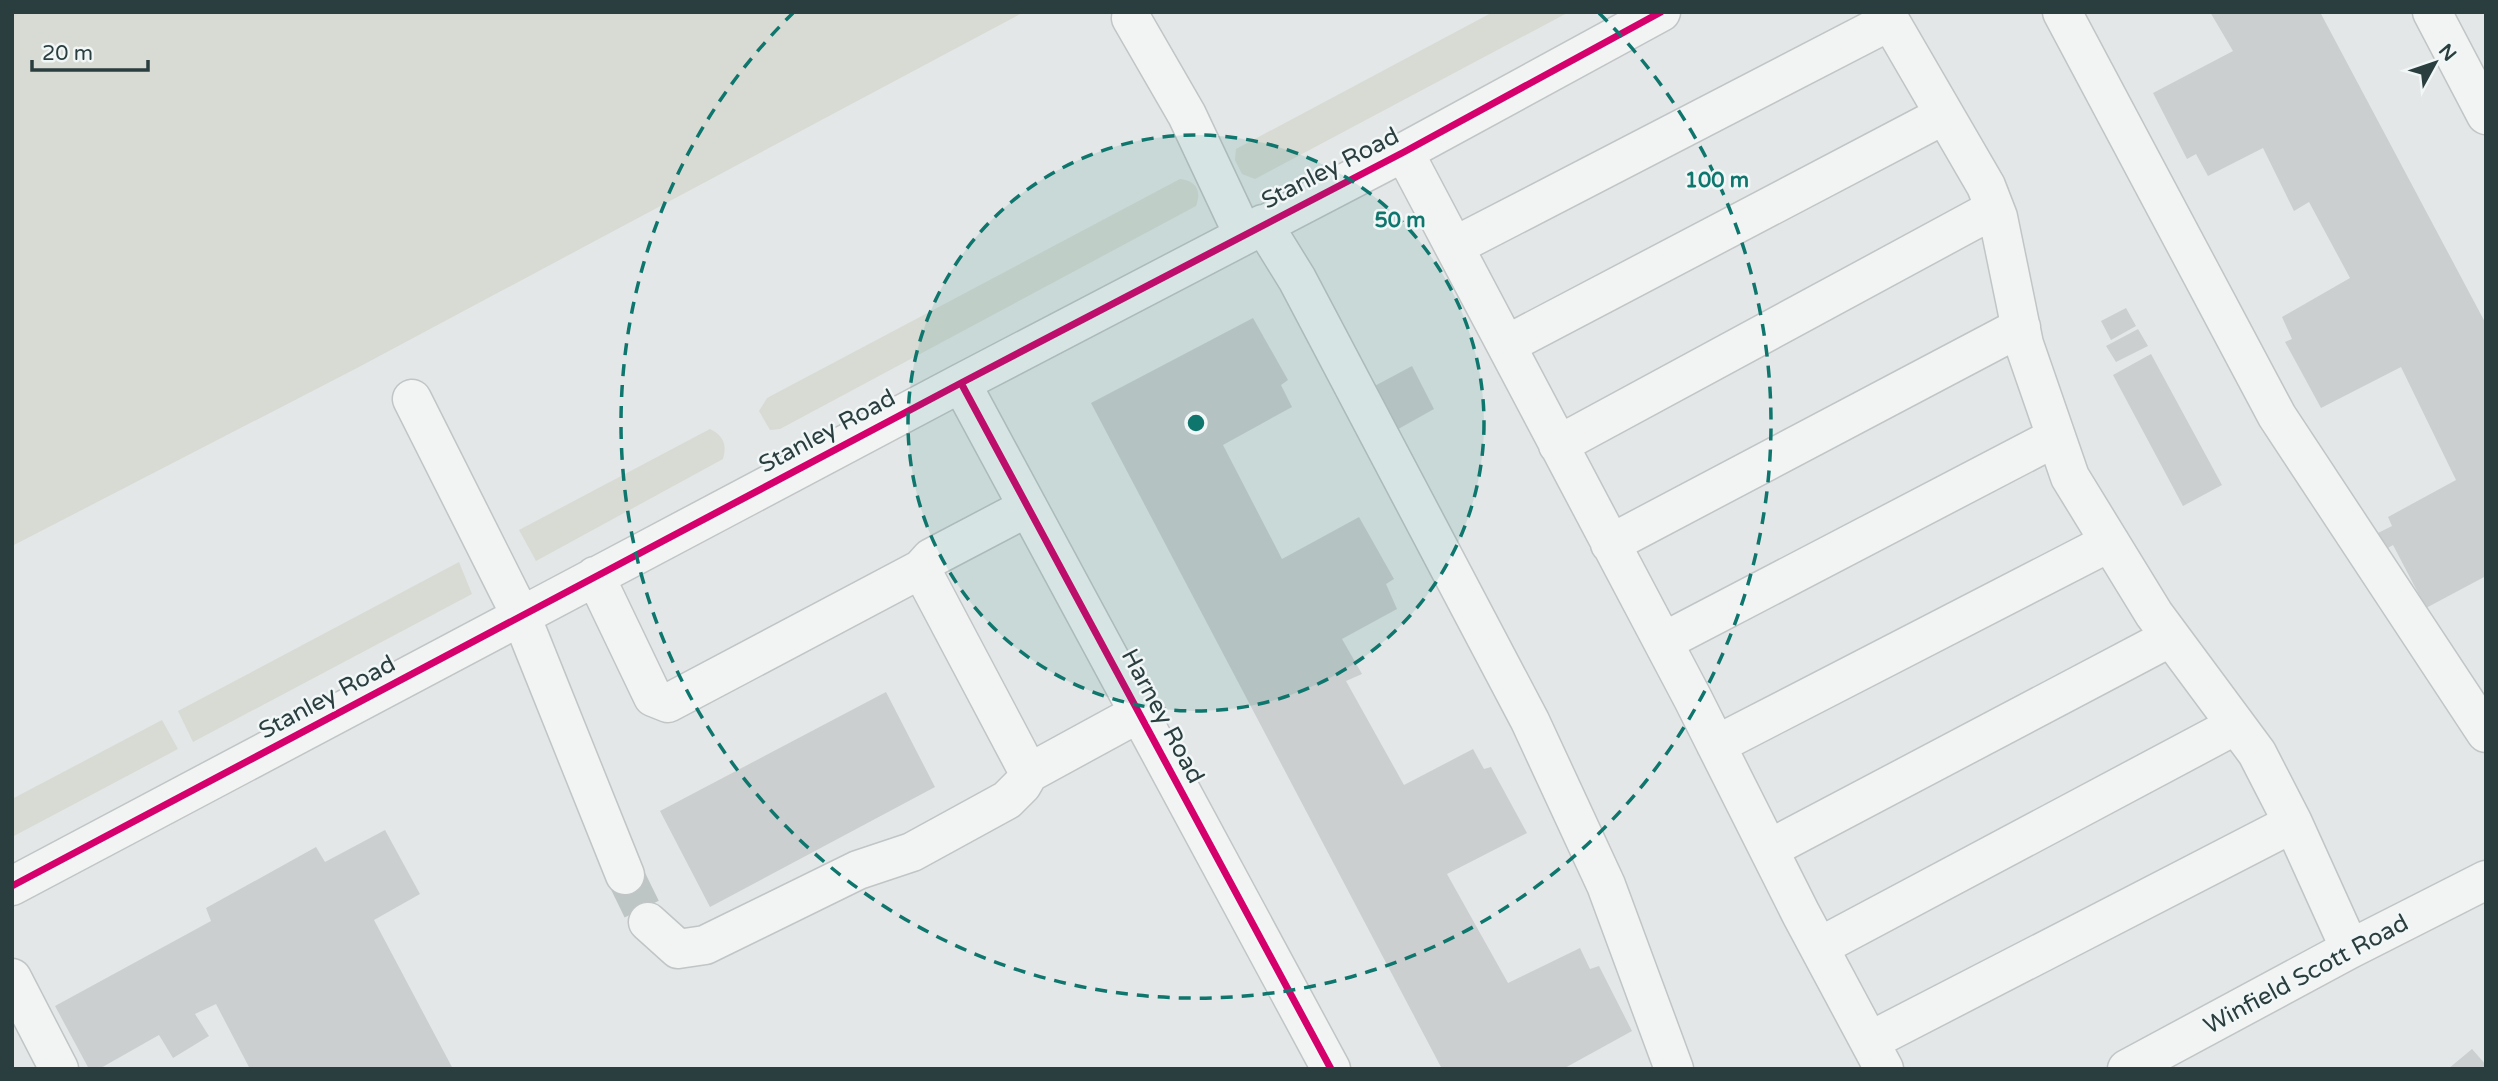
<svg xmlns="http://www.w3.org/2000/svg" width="2498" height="1081" viewBox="0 0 2498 1081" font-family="'Varela Round',sans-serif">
<rect width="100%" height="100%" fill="#e3e7e7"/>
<path fill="#d8dbd3" d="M 12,12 L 1024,12 L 357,368 L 12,546 Z
M 1493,12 L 1569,12 L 1255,179 L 1242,174 L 1235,160 L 1236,149 Z
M 1180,179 C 1196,181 1202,190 1196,206 L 780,429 L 770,430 L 759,411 L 767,398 Z
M 710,429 C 724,436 727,445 723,459 L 536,561 L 519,530 Z
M 459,562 L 472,594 L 193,742 L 178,711 Z
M 162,720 L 178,749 L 12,837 L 12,799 Z"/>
<path fill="#cbcfcf" d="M 2210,12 L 2320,12 L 2486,324 L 2486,576 L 2426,608 L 2393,545 L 2383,551 L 2374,535 L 2392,526 L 2388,517 L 2456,480 L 2401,367 L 2321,408 L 2285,342 L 2292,339 L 2282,317 L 2350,278 L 2309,202 L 2294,211 L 2263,148 L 2208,176 L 2196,154 L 2187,159 L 2153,93 L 2233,51 Z
M 2126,308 L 2136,326 L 2111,340 L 2101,321 Z
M 1253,318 L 1288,380 L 1281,385 L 1292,407 L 1223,445 L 1282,559 L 1359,517 L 1394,579 L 1386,584 L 1397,609 L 1342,639 L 1362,674 L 1346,681 L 1404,785 L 1473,749 L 1484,769 L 1491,767 L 1527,833 L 1447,874 L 1508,983 L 1580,948 L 1590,969 L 1599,966 L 1632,1031 L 1563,1069 L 1442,1069 L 1091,403 Z
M 2138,329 L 2148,346 L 2116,362 L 2106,346 Z
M 2151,354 L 2222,485 L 2183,506 L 2113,375 Z
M 1412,366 L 1434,409 L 1393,432 L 1369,389 Z
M 886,692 L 935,787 L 710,907 L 660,811 Z
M 385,830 L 420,894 L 374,920 L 453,1069 L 250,1069 L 216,1004 L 195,1014 L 209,1036 L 173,1058 L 159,1035 L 99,1069 L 89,1069 L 55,1006 L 211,921 L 206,908 L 316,847 L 325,862 Z
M 2472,1049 L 2486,1065 L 2486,1069 L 2448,1069 Z"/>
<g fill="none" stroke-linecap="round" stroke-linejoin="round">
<path stroke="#bec5c5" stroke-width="38" stroke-dasharray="38 19" stroke-linecap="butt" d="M 625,875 L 648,922"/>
<defs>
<path id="minor" d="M 1885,12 L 1986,186 L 1998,217 L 2024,344 L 2070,477 L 2154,614 L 2257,753 L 2293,823 L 2350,949
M 2062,12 L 2277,416 L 2486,733
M 2432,12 L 2486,115
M 1131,18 L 1187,115 L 1243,234
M 1404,152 L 1693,699 L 1801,914 L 1884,1069
M 1263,224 L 1297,279 L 1530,721 L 1606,885 L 1674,1069
M 1455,246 L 1890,21
M 1506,345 L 1944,115
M 961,383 L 1331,1069
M 412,399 L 521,616 L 625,875
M 1558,445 L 1994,209
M 1028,507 L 931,558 L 921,569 L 1029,773 L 1139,713
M 1610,544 L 2021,327
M 595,576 L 653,697 L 668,703 L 921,569
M 1663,642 L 2056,437
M 1716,745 L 2110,542
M 1769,849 L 2171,637
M 12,886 L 961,383 L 1404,152 L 1661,12
M 648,922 L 678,949 L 705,945 L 858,870 L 912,852 L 1007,800 L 1022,785 L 1029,773
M 1819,947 L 2236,725
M 12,978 L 59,1069
M 1870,1041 L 2293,823
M 2127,1069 L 2350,949 L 2486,880"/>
</defs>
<use href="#minor" stroke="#c1c5c5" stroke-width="41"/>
<use href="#minor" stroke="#f2f4f4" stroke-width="38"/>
<defs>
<path id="cycleway" d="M 961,383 L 1331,1069
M 12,886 L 961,383 L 1404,152 L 1661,12"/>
</defs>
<use href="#cycleway" stroke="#f1f6f6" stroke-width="11"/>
<use href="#cycleway" stroke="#d6006c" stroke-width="7"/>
</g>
<circle cx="1196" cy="423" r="288" fill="#0f766e" fill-opacity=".12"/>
<g fill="none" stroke="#0f766e" stroke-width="3.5" stroke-dasharray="12 9">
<circle cx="1196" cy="423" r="288"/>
<path d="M1599 13A575 575 0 1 1 793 13"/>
</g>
<g text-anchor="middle" stroke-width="5" stroke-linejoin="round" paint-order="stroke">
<g font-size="24" fill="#2b3e3f" stroke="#f1f6f6">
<text transform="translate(1330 168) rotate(-27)" y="8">Stanley Road</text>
<text transform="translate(827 431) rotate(-28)" y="8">Stanley Road</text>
<text transform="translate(327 697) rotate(-28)" y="8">Stanley Road</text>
<text transform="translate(1163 716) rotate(62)" y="8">Harney Road</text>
<text transform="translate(2306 974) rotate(-28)" y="8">Winfield Scott Road</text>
</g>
</g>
<circle cx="1196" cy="423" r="10" fill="#0f766e" stroke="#f1f6f6" stroke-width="3.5"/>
<g font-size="21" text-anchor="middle" font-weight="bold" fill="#0f766e" stroke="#f1f6f6" stroke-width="5" stroke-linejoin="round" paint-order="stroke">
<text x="1717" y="187">100 m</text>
<text x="1400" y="227">50 m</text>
</g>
<rect width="2498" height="1081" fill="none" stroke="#2b3e3f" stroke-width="28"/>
<g transform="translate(2435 63) rotate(50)" stroke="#f1f6f6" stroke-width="5" paint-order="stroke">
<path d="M0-5L12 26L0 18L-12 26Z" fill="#2b3e3f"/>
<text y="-10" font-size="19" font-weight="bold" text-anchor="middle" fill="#2b3e3f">N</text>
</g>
<path d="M32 60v10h116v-10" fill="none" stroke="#2b3e3f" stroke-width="3.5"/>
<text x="42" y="60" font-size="21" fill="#2b3e3f" stroke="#f1f6f6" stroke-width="5" paint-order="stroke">20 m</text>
</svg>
